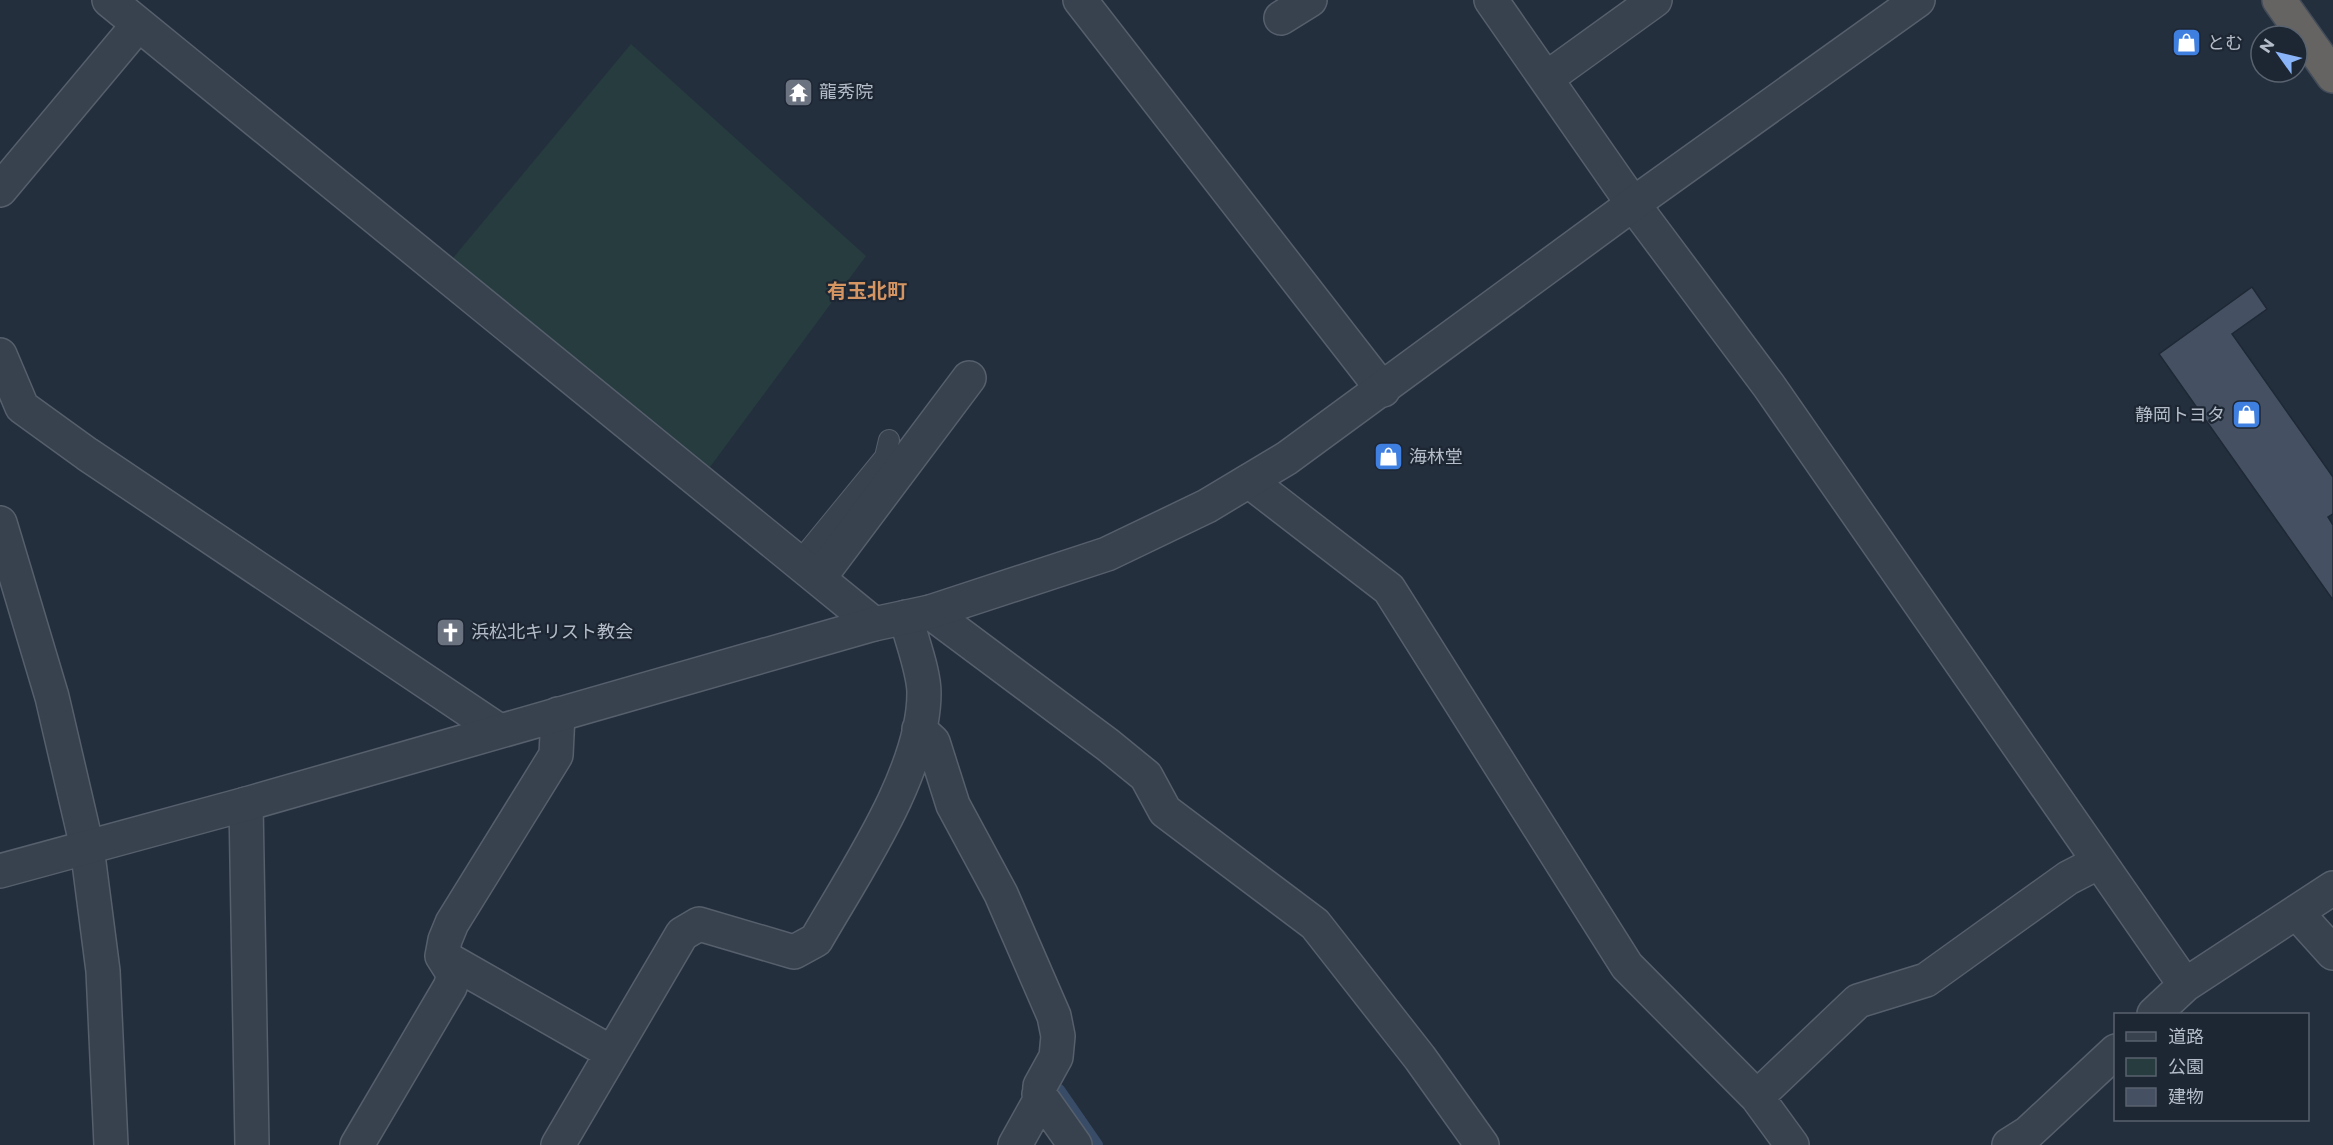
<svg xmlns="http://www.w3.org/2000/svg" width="2333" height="1145" viewBox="0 0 2333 1145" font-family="Montserrat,'Noto Sans JP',sans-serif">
<rect width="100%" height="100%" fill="#242f3e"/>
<path fill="#263c3f" d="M 631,44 L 866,256 L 710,467 L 453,258 Z"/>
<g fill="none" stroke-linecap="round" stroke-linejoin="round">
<path stroke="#394c67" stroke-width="12" d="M 1059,1090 L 1097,1145"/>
</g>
<path fill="#455162" stroke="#1f2835" stroke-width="1.5" d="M 2252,287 L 2267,309 L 2232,334 L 2333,477 L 2333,514 L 2328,517 L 2333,525 L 2333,600 L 2159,354 Z"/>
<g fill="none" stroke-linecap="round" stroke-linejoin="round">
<defs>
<path id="service" d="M 799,562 L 885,457 L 889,440"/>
<path id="minor" d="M 109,0 L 874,624
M 1080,0 L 1383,390
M 1491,0 L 1633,204 L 1769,386 L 2185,985
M 1281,18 L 1310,0
M 1547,78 L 1655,0
M 0,190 L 138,25
M 0,355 L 22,407 L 87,454 L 498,730
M 1249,481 L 1389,589 L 1627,966 L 1757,1097 L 1792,1145
M 0,523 L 52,697 L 87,847 L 103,971 L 111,1145
M 819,578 L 969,378
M 930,612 L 1108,745 L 1146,776 L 1165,811 L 1315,924 L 1420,1058 L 1482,1145
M 919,729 L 933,742 L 953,805 L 1001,894 L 1054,1016 L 1058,1036 L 1056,1057 L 1040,1086 L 1039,1102 L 1015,1145
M 246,804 L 252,1145
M 2297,913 L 2333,953
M 442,956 L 612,1053
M 2154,1014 L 2185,985 L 2333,888
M 1039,1094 L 1075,1145
M 1757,1097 L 1858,1001 L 1926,980 L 2068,878 L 2099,862
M 357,1145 L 450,987 L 454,975 L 442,956 L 445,940 L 452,923 L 556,755 L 558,714
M 558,1145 L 682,934 L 699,924 L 794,952 L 816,940 C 855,872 924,772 924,693 C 924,671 911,639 906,617
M 2009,1145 L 2028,1133 L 2116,1051"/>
<path id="tertiary" d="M 0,871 L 246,804 L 874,624 L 930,612 L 1107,554 L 1207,506 L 1287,458 L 1633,204 L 1918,0"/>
<path id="trunk" d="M 2279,0 L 2333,76"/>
</defs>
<use href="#service" stroke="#565f6c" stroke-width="22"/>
<use href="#minor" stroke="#565f6c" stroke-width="36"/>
<use href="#tertiary" stroke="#565f6c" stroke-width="36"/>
<use href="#trunk" stroke="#434c59" stroke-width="36"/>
<use href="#service" stroke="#38414e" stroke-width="20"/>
<use href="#minor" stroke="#38414e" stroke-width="33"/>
<use href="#tertiary" stroke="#38414e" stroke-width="33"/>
<use href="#trunk" stroke="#656462" stroke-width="33"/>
</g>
<defs>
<symbol id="shop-square" viewBox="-11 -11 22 22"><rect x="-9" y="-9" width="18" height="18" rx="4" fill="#3f7fe0" stroke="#1d2633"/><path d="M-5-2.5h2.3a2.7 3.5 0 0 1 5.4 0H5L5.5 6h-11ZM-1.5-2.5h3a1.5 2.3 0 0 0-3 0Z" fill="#fff"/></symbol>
<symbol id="temple-square" viewBox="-11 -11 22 22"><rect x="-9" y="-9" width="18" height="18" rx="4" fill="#6b7280" stroke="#1d2633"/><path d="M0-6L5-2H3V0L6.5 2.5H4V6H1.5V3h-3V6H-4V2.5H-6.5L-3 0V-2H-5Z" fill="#fff"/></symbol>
<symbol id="church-square" viewBox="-11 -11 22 22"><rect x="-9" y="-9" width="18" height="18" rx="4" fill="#6b7280" stroke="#1d2633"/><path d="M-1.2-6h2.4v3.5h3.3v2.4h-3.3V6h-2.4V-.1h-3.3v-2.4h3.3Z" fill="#fff"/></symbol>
</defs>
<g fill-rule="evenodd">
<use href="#shop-square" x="2170" y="26" width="33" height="33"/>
<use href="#temple-square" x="782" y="76" width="33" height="33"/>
<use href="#shop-square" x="2230" y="398" width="33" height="33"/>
<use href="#shop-square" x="1372" y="440" width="33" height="33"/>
<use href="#church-square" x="434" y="616" width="33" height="33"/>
</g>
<g text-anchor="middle" stroke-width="4.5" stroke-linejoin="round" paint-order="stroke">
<g font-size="18" fill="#b4bcc9" stroke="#1d2633" text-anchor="start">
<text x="2207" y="49">とむ</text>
<text x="819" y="98">龍秀院</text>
<text x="2225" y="421" text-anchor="end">静岡トヨタ</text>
<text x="1409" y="463">海林堂</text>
<text x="471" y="638">浜松北キリスト教会</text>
</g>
<g font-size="20" font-weight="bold" fill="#d59563" stroke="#1d2633">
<text x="867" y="298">有玉北町</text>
</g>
</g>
<rect x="2114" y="1013" width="195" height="108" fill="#1d2633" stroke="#59626f" stroke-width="1.5"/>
<rect x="2126" y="1032" width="30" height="9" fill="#38414e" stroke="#59626f" stroke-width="1.5"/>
<text x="2168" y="1043" font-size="18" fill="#b4bcc9">道路</text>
<rect x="2126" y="1058" width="30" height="18" fill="#263c3f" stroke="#59626f" stroke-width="1.5"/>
<text x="2168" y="1073" font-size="18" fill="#b4bcc9">公園</text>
<rect x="2126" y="1088" width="30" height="18" fill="#455162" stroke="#59626f" stroke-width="1.5"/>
<text x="2168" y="1103" font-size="18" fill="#b4bcc9">建物</text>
<g transform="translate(2279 54) rotate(304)"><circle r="28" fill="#1d2633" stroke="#59626f" stroke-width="1.5"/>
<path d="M0-4.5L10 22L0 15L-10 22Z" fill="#8ab4f8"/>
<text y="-9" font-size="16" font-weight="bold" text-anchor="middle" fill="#b4bcc9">N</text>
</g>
</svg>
